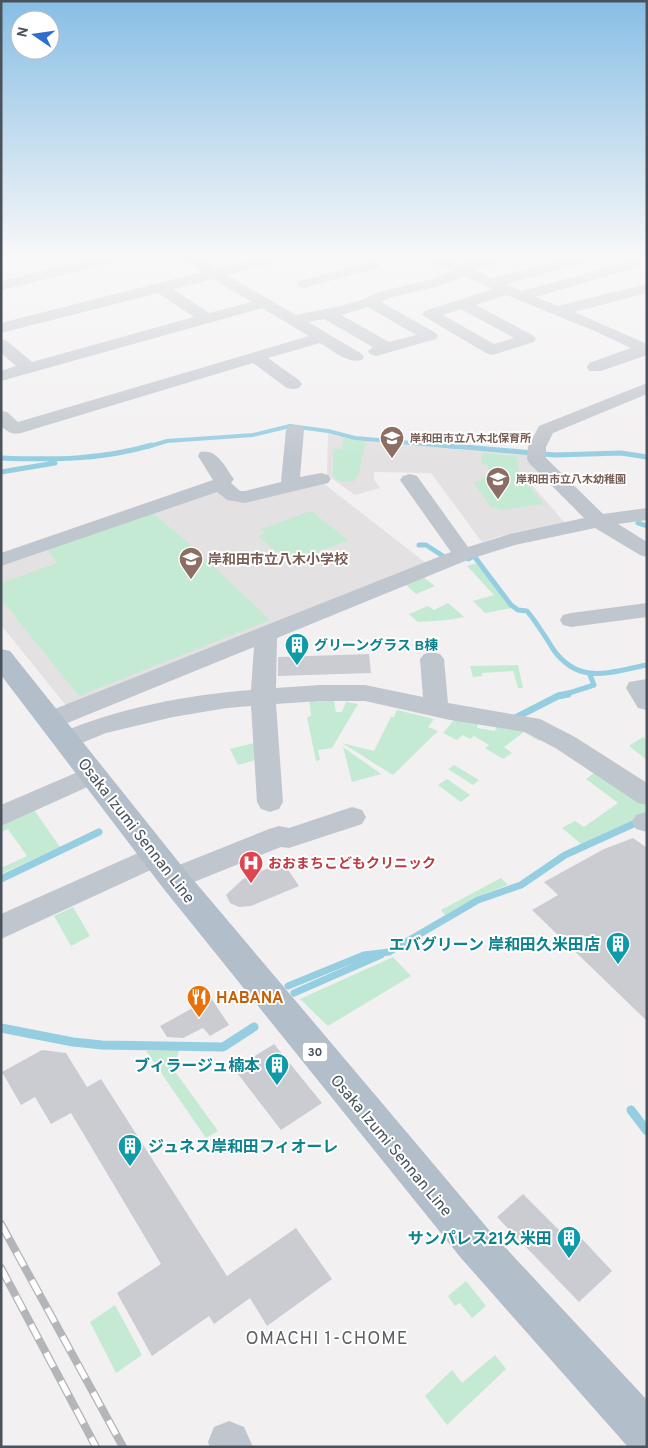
<svg xmlns="http://www.w3.org/2000/svg" width="648" height="1448" viewBox="0 0 648 1448" font-family="Overpass,'Noto Sans JP',sans-serif">
<rect width="100%" height="100%" fill="#f2f0f0"/>
<path fill="#e3e1e1" d="M 328,434 L 352,439 L 530,453 L 548,475 L 524,476 L 566,524 L 500,536 L 482,542 L 431,473 L 374,472 L 374,480 L 380,488 L 355,495 L 327,475 Z
M 323,483 L 426,563 L 68,708 L 1,625 L 1,565 L 214,489 L 233,500 Z"/>
<path fill="#c4ead4" d="M 343,438 L 366,441 L 359,473 L 353,482 L 339,481 L 333,475 L 333,449 L 342,449 Z
M 483,453 L 516,456 L 520,475 L 544,504 L 503,510 L 491,507 L 473,482 L 479,481 L 489,473 L 488,466 L 481,463 Z
M 311,511 L 348,540 L 290,563 L 258,536 L 265,533 L 261,529 Z
M 151,512 L 190,544 L 270,620 L 79,696 L 1,599 L 1,583 L 57,563 L 47,549 Z
M 477,563 L 511,608 L 485,613 L 473,601 L 494,595 L 467,566 Z
M 423,577 L 435,586 L 416,594 L 405,584 Z
M 448,603 L 464,617 L 448,620 L 418,622 L 409,614 L 428,606 L 434,610 Z
M 518,665 L 523,688 L 518,688 L 513,671 L 482,673 L 482,676 L 473,677 L 470,666 Z
M 333,696 L 336,712 L 342,712 L 346,702 L 358,704 L 332,748 L 318,750 L 320,760 L 316,761 L 307,717 L 311,716 L 309,698 Z
M 397,710 L 434,719 L 428,727 L 438,731 L 393,775 L 342,743 L 374,751 L 391,717 L 394,717 Z
M 455,719 L 478,722 L 477,728 L 495,731 L 497,725 L 528,729 L 543,737 L 539,741 L 524,732 L 504,747 L 512,753 L 503,759 L 485,748 L 489,745 L 474,736 L 470,739 L 463,735 L 457,740 L 443,733 Z
M 643,737 L 647,740 L 647,760 L 629,746 Z
M 262,741 L 263,758 L 238,765 L 230,749 Z
M 343,747 L 381,774 L 352,782 Z
M 454,765 L 479,780 L 473,785 L 448,769 Z
M 598,770 L 647,805 L 647,811 L 631,823 L 581,844 L 562,828 L 575,821 L 584,827 L 618,803 L 586,779 Z
M 447,779 L 470,795 L 461,802 L 438,785 Z
M 32,807 L 60,847 L 1,874 L 1,868 L 27,856 L 8,829 L 1,832 L 1,821 Z
M 501,878 L 508,885 L 479,896 L 445,915 L 441,910 Z
M 73,907 L 90,936 L 71,946 L 54,916 Z
M 393,957 L 411,976 L 328,1026 L 300,999 Z
M 179,1050 L 174,1070 L 218,1131 L 206,1138 L 146,1051 Z
M 466,1281 L 486,1306 L 472,1318 L 460,1303 L 455,1306 L 448,1296 Z
M 115,1305 L 142,1355 L 116,1373 L 90,1322 Z
M 495,1355 L 506,1369 L 447,1425 L 425,1396 L 452,1370 L 462,1383 Z"/>
<g fill="none" stroke-linecap="round" stroke-linejoin="round">
<path stroke="#96cee1" stroke-width="4" d="M 147,447 L 167,441 L 253,435 L 290,426 L 328,431 L 355,438 L 457,447"/>
<path stroke="#96cee1" stroke-width="5" d="M 443,445 L 555,455 L 621,453 L 647,457
M 1,458 C 53,460 101,460 152,445
M 1,472 L 55,463
M 638,523 L 647,526
M 419,545 L 426,545 L 443,556
M 468,559 L 474,556 L 511,605 L 518,610 L 527,611 C 537,623 545,636 553,649 C 579,686 610,672 647,665
M 563,695 L 594,685 L 590,675"/>
<path stroke="#96cee1" stroke-width="7" d="M 513,719 L 558,696 L 568,694
M 1,879 L 99,832
M 288,986 L 364,955 L 389,952 L 478,900 L 521,885 L 565,855 L 640,821
M 294,993 L 381,955"/>
<path stroke="#96cee1" stroke-width="9" d="M 1,1028 L 73,1042 L 102,1045 L 223,1047 L 254,1027
M 631,1110 L 647,1131"/>
</g>
<path fill="#cbccd2" d="M 369,654 L 371,673 L 278,676 L 278,657 Z
M 633,838 L 647,848 L 647,1021 L 532,910 L 558,895 L 544,882 L 604,849 Z
M 283,862 L 299,886 L 251,906 L 239,907 L 230,903 L 226,895 L 243,879 Z
M 211,998 L 229,1025 L 210,1036 L 203,1028 L 183,1038 L 167,1037 L 160,1026 Z
M 274,1044 L 322,1103 L 281,1130 L 234,1069 Z
M 42,1050 L 66,1053 L 87,1087 L 101,1079 L 227,1276 L 296,1228 L 332,1279 L 267,1326 L 250,1298 L 214,1324 L 209,1316 L 152,1356 L 117,1293 L 161,1264 L 71,1113 L 51,1124 L 35,1097 L 21,1105 L 2,1072 Z
M 523,1194 L 575,1246 L 582,1239 L 612,1271 L 579,1302 L 497,1217 Z"/>
<g fill="none" stroke-linecap="round" stroke-linejoin="round">
<path fill="#c0c6cd" fill-rule="evenodd" d="M 104,256 L 130,256 L 128,259 L 1,290 L 1,281 Z
M 178,256 L 196,256 L 217,269 L 266,256 L 291,256 L 289,259 L 227,275 L 296,315 L 341,306 L 365,299 L 378,292 L 429,280 L 452,271 L 420,259 L 418,256 L 439,256 L 460,264 L 488,256 L 511,256 L 509,259 L 474,270 L 493,278 L 577,256 L 593,256 L 594,258 L 592,261 L 506,284 L 522,291 L 634,260 L 639,261 L 641,264 L 639,267 L 535,297 L 558,306 L 647,284 L 647,293 L 574,312 L 647,344 L 647,355 L 601,371 L 589,371 L 587,367 L 589,363 L 631,348 L 597,332 L 506,295 L 476,305 L 534,336 L 536,339 L 534,342 L 492,355 L 486,353 L 425,317 L 422,314 L 425,311 L 493,289 L 465,276 L 439,286 L 388,298 L 381,302 L 436,333 L 438,336 L 436,339 L 376,356 L 370,354 L 368,351 L 373,347 L 324,319 L 308,322 L 362,354 L 364,357 L 362,360 C 348,364 332,350 320,343 L 268,358 L 299,380 L 302,384 L 299,388 L 293,389 L 287,388 L 253,363 L 21,433 C 12,435 8,432 1,426 L 1,411 L 7,412 L 18,422 L 309,336 L 262,308 L 1,381 L 1,371 L 16,366 L 1,353 L 1,339 L 7,341 L 32,362 L 194,317 L 158,293 L 1,333 L 1,323 L 202,272 ZM 213,279 L 252,302 L 209,313 L 173,289 ZM 368,307 L 416,335 L 389,342 L 341,315 ZM 461,309 L 514,338 L 494,344 L 443,315 Z
M 373,261 L 378,262 L 380,265 L 378,268 L 304,288 L 299,287 L 297,284 L 299,281 Z
M 647,383 L 647,394 L 553,433 L 546,447 L 546,458 L 603,514 L 647,508 L 647,520 L 618,524 L 647,542 L 647,557 L 640,555 L 595,528 L 515,545 L 470,559 L 277,638 L 276,688 L 319,685 L 365,685 L 423,697 L 420,659 L 424,654 L 432,652 L 440,654 L 444,659 L 448,703 L 540,719 L 575,737 L 647,783 L 647,805 L 638,803 L 557,749 L 525,732 L 450,720 L 365,701 L 319,701 L 276,704 L 283,802 L 279,809 L 270,812 L 261,809 L 257,802 L 251,706 L 227,708 L 173,717 L 106,733 L 67,749 L 58,746 L 54,740 L 58,734 C 118,708 186,695 251,690 L 254,647 L 60,726 L 51,728 L 42,726 L 39,720 L 42,714 L 451,552 L 400,480 L 403,476 L 410,474 L 417,476 L 468,547 L 510,534 L 584,518 L 529,463 L 527,459 L 528,447 L 539,426 Z
M 295,425 L 301,426 L 304,430 L 300,477 L 321,473 L 328,475 L 331,479 L 328,483 L 245,503 L 227,500 L 217,492 L 1,566 L 1,553 L 213,480 L 198,456 L 200,452 C 217,448 225,467 234,479 L 231,483 L 240,491 L 245,491 L 281,482 L 286,430 L 289,426 Z
M 647,603 L 647,617 L 571,627 L 563,625 L 560,620 L 563,615 L 571,613 Z
M 647,679 L 647,710 L 638,708 L 626,688 L 629,682 Z
M 94,765 L 103,768 L 107,774 L 103,780 L 1,826 L 1,805 Z
M 352,807 L 362,810 L 366,817 L 362,824 L 289,848 L 281,847 L 174,890 L 164,887 L 160,879 L 164,871 L 269,829 L 279,826 L 289,828 Z
M 646,812 L 647,812 L 647,832 L 636,829 L 632,822 L 636,815 Z
M 156,845 L 166,849 L 170,856 L 166,863 L 1,939 L 1,914 Z
M 229,1421 L 244,1427 L 253,1447 L 210,1447 L 208,1442 L 214,1427 Z"/>
<path fill="#b3becb" fill-rule="evenodd" d="M 1,649 L 10,651 L 185,870 L 420,1148 L 489,1230 L 647,1400 L 647,1447 L 628,1447 L 461,1258 L 163,888 L 1,675 Z"/>
<defs>
<path id="rail" d="M 1,1224 L 123,1447
M 1,1268 L 96,1447"/>
</defs>
<use href="#rail" stroke="#b3b5b9" stroke-width="8"/>
<use href="#rail" stroke="#fff" stroke-width="5.5" stroke-dasharray="16" stroke-linecap="butt"/>
</g>
<linearGradient id="sky" x2="0" y2="1"><stop stop-color="#87bee5"/><stop offset="0.56" stop-color="#f9f8f8"/><stop offset="1" stop-color="#f9f8f8" stop-opacity="0"/></linearGradient>
<rect width="648" height="459" fill="url(#sky)"/>
<defs>
<symbol id="school-pin" viewBox="-11 -11 22 30"><path d="M0 17L-7.5 6A9.5 9.5 0 1 1 7.5 6Z" fill="#8d6e63" stroke="#fff"/><path d="M0-5L7-2L0 1L-7-2ZM-4 1L0 2.5L4 1V4Q0 6-4 4Z" fill="#fff"/></symbol>
<symbol id="building-pin" viewBox="-11 -11 22 30"><path d="M0 17L-7.5 6A9.5 9.5 0 1 1 7.5 6Z" fill="#0f9aa8" stroke="#fff"/><path d="M-4-6H4V6H1V3H-1V6H-4ZM-2.5-4.3h1.7v1.8h-1.7ZM.8-4.3h1.7v1.8H.8ZM-2.5-1h1.7V.8h-1.7ZM.8-1h1.7V.8H.8Z" fill="#fff"/></symbol>
<symbol id="hospital-pin" viewBox="-11 -11 22 30"><path d="M0 17L-7.5 6A9.5 9.5 0 1 1 7.5 6Z" fill="#e0444e" stroke="#fff"/><path d="M-5-5h3v3.5h4V-5h3V5h-3V1.5h-4V5h-3Z" fill="#fff"/></symbol>
<symbol id="restaurant-pin" viewBox="-11 -11 22 30"><path d="M0 17L-7.5 6A9.5 9.5 0 1 1 7.5 6Z" fill="#e8710a" stroke="#fff"/><path d="M-5-6h1v4h1v-4h1v4h1v-4h1v5L-1.5 .5V6h-2V.5L-5-1ZM5-6V6H3V1.5H1.5Q1.5-4 5-6Z" fill="#fff"/></symbol>
</defs>
<g fill-rule="evenodd">
<use href="#school-pin" x="378" y="424" width="28" height="38"/>
<use href="#school-pin" x="484" y="465" width="28" height="38"/>
<use href="#school-pin" x="177" y="545" width="28" height="38"/>
<use href="#building-pin" x="283" y="631" width="28" height="38"/>
<use href="#hospital-pin" x="237" y="849" width="28" height="38"/>
<use href="#building-pin" x="604" y="930" width="28" height="38"/>
<use href="#restaurant-pin" x="185" y="983" width="28" height="38"/>
<use href="#building-pin" x="263" y="1051" width="28" height="38"/>
<use href="#building-pin" x="116" y="1132" width="28" height="38"/>
<use href="#building-pin" x="555" y="1224" width="28" height="38"/>
</g>
<g text-anchor="middle" stroke-width="4" stroke-linejoin="round" paint-order="stroke">
<g font-size="11" font-weight="bold" fill="#785e54" stroke="#fff" text-anchor="start">
<text x="410" y="442">岸和田市立八木北保育所</text>
<text x="516" y="483">岸和田市立八木幼稚園</text>
</g>
<rect fill="#fff" stroke="#80868c" stroke-width="1" x="302.5" y="1042.5" width="25" height="19" rx="4"/>
<g font-size="12" font-weight="bold" fill="#4a525b">
<text x="315" y="1056">30</text>
</g>
<g font-size="14" font-weight="bold" fill="#785e54" stroke="#fff" text-anchor="start">
<text x="208" y="564">岸和田市立八木小学校</text>
</g>
<g font-size="14" font-weight="bold" fill="#0d838f" stroke="#fff" text-anchor="start">
<text x="314" y="650">グリーングラス B棟</text>
</g>
<g font-size="14" font-weight="bold" fill="#be3a42" stroke="#fff" text-anchor="start">
<text x="268" y="868">おおまちこどもクリニック</text>
</g>
<g font-size="16" fill="#4a525b" stroke="#fff">
<text transform="translate(137 830) rotate(52)" y="6">Osaka Izumi Sennan Line</text>
<text transform="translate(392 1145) rotate(50)" y="6">Osaka Izumi Sennan Line</text>
</g>
<g font-size="16" font-weight="bold" fill="#0d838f" stroke="#fff" text-anchor="end">
<text x="600" y="950">エバグリーン 岸和田久米田店</text>
<text x="260" y="1071">ブィラージュ楠本</text>
<text x="148" y="1152" text-anchor="start">ジュネス岸和田フィオーレ</text>
<text x="552" y="1244">サンパレス21久米田</text>
</g>
<g font-size="16" font-weight="bold" fill="#c56008" stroke="#fff" text-anchor="start">
<text x="216" y="1003">HABANA</text>
</g>
<g font-size="18" letter-spacing="1" fill="#5d6064" stroke="#fff">
<text x="327" y="1344">OMACHI 1-CHOME</text>
</g>
</g>
<rect width="648" height="1448" fill="none" stroke="#4a525b" stroke-width="5"/>
<g transform="translate(35 35) rotate(283)"><circle r="24" fill="#ffffff" stroke="#b7babd"/>
<path d="M0-4L9 19L0 12L-9 19Z" fill="#306dcc"/>
<text y="-8" font-size="14" font-weight="bold" text-anchor="middle" fill="#4a525b">N</text>
</g>
</svg>
